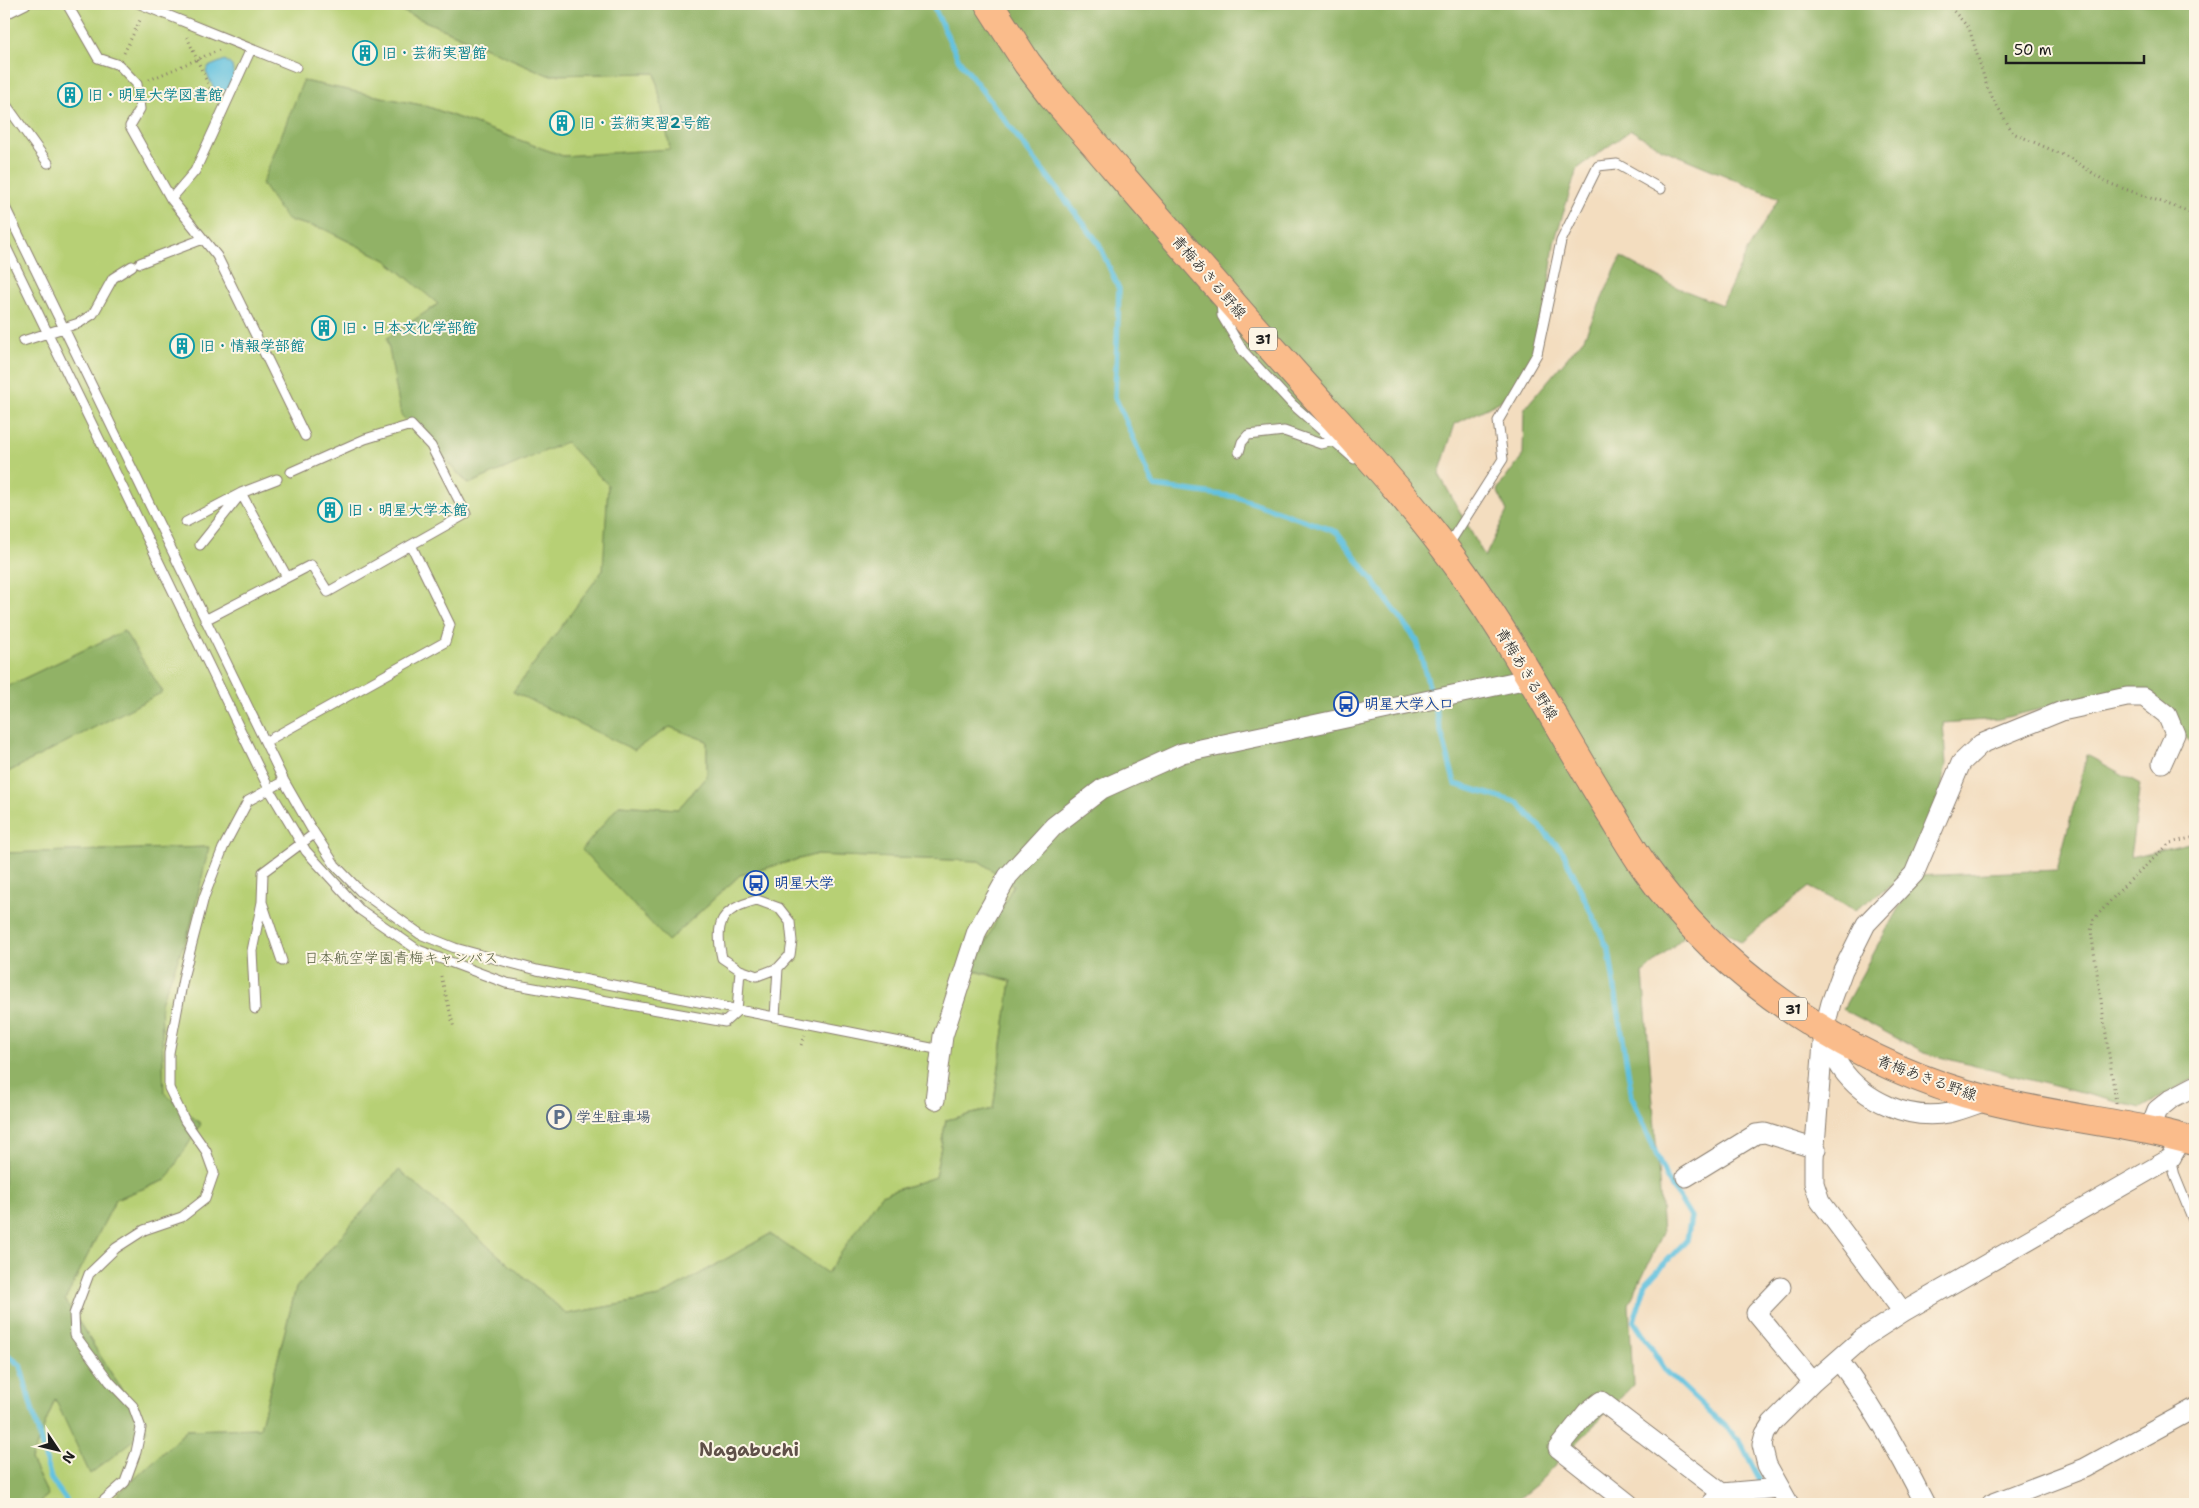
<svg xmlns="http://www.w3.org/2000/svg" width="2199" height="1508" viewBox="0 0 2199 1508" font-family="'Shantell Sans','Klee One',sans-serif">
<rect width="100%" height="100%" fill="#fcf5e5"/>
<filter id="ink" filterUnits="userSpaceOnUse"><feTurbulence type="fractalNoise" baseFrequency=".02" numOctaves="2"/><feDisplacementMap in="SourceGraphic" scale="10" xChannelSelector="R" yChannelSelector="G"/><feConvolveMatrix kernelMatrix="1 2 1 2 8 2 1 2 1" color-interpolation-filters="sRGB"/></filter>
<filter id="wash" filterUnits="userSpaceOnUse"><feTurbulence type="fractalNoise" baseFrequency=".0096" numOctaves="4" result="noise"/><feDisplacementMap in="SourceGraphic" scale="20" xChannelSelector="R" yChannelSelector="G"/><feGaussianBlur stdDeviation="1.12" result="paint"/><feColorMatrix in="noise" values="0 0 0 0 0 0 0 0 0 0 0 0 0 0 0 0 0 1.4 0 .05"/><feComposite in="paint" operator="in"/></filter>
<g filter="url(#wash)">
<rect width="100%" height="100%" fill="#f3ddbf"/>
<path fill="#b7d075" stroke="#6a7648" d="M 4,4 L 386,4 L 548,75 L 655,73 L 671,150 L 563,156 L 426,106 L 303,81 L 287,220 L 324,229 L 386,260 L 439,304 L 401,415 L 468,484 L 566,442 L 608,485 L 604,570 L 513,692 L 670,727 L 707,741 L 707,776 L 678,809 L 619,805 L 668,941 L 740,875 L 814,855 L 979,861 L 1013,885 L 978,972 L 1011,981 L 993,1109 L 946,1120 L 935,1177 L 881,1195 L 827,1274 L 770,1234 L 659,1297 L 567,1314 L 399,1170 L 296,1288 L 260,1428 L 187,1430 L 108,1504 L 37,1504 L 48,1495 L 31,1460 L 55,1399 L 147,1430 L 65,1300 L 116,1199 L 166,1180 L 161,1002 L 190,928 L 208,847 L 4,853 L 4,774 L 162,692 L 124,631 L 4,688 Z"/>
<path fill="#91b266" stroke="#566741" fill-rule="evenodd" d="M 386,4 L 2195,4 L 2195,748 L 2153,694 L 2103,694 L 1999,719 L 1943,723 L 1946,764 L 1928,861 L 1855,910 L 1809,887 L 1741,942 L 1706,917 L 1643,973 L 1663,1233 L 1629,1304 L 1633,1385 L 1537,1484 L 1512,1504 L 108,1504 L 187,1430 L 260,1428 L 296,1288 L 399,1170 L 567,1314 L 659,1297 L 770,1234 L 827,1273 L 881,1195 L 935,1177 L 946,1120 L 993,1109 L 1011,981 L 973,970 L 1013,885 L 979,861 L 814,855 L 740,875 L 668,941 L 582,850 L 619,805 L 678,809 L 707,776 L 707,741 L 670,727 L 634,750 L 513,692 L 603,570 L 608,485 L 566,442 L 469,484 L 401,415 L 387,338 L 438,304 L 386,260 L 324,229 L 287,220 L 262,184 L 303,81 L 426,106 L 563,156 L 670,149 L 655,73 L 548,75 ZM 1631,130 L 1660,148 L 1779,198 L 1747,251 L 1722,305 L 1678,288 L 1621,257 L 1584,338 L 1524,409 L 1523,455 L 1497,490 L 1507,511 L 1485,557 L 1439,474 L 1455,424 L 1499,402 L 1519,386 L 1544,328 L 1554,243 L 1577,169 Z
M 124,631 L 163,692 L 4,774 L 4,688 Z
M 2087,755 L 2140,784 L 2130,857 L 2193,842 L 2195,839 L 2195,1078 L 2141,1108 L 1924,1053 L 1843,1009 L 1916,876 L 2057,870 Z
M 209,847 L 190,928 L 161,1002 L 164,1093 L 201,1124 L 166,1180 L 116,1199 L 65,1300 L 147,1430 L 90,1474 L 55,1399 L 31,1460 L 48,1495 L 37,1504 L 4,1504 L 4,853 Z"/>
<path fill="#61c1df" stroke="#3e6e7e" d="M 225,60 L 232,66 L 234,76 L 233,88 L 216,93 L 206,72 L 208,67 Z"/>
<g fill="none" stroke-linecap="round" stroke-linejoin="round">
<path stroke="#61c1df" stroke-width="5.5" d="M 932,4 L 959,60 L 1099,244 L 1119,289 L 1115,397 L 1154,486 L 1237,497 L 1337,532 L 1417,641 L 1455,784 L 1518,803 L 1563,852 L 1609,951 L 1632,1097 L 1666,1177 L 1691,1217 L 1687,1240 L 1646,1283 L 1634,1321 L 1666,1371 L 1740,1441 L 1760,1480 L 1758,1504
M 4,1352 L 20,1365 L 51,1479 L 69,1504"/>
</g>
</g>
<g filter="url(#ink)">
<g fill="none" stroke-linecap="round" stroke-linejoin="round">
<defs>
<path id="service" d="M 67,4 L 98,58 L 119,65 L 137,84 L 140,109 L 130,126 L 171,199 L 217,256 L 305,436
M 140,4 L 296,67
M 4,15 L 26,4
M 4,102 L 48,163
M 171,199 L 195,171 L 251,49
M 4,205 L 284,781 L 311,828 L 335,865 L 360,891 L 420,934 L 455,948 L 537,970 L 941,1050
M 4,243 L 269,789 L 306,851 L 359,909 L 418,950 L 506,983 L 725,1022 L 737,1011 L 740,970
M 140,263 L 203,239
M 1221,300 L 1222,316 L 1243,351 L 1292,404 L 1354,459
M 23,341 L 79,323 L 93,314 L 113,278 L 132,266
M 1239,452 L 1242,442 L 1248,435 L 1284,431 L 1321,444 L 1334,441
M 291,472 L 365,439 L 411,425 L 431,446 L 466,514 L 411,545
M 241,493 L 287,577
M 186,522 L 241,493 L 277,479
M 200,545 L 240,495
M 1447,547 L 1503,459 L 1498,421 L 1537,354 L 1561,241 L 1598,166 L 1617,164 L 1661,189
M 205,620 L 311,565 L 328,592 L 411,545 L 450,625 L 445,642 L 265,742
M 757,900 L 779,908 L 790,922 L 792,941 L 790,955 L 778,968 L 757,976 L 740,970 L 722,958 C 714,922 721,909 757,900 Z
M 282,961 L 262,902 L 263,872 L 314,834
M 255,1009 L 252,951 L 262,902
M 775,1017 L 778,968
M 2171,1158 L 2175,1176 L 2195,1225
M 100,1504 L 125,1482 L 136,1452 L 141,1428 L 133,1406 L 110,1382 L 75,1335 L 74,1314 L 89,1274 L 116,1248 L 144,1230 L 182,1217 L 205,1199 L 214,1173 L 206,1151 L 185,1121 L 169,1088 L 169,1053 L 184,974 L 204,897 L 223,848 L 248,801 L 284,781"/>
<path id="minor" d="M 1826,1033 C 1830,1044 1834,1058 1841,1068 C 1864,1101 1909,1121 1949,1113 C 1962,1110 1976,1104 1989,1100
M 935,1100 L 943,1036 L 977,931 L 1008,876 L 1054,826 L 1102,789 L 1182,753 L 1532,678
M 2149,1130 L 2157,1110 L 2172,1098 L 2195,1086
M 1686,1177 L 1756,1134 L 1765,1133 L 1816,1149
M 1781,1287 L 1756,1313 L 1813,1382
M 1903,1312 L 1820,1201 L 1814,1183 L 1814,1158 L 1824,1030 L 1831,1003 L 1843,970 L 1866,924 L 1914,874 L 1961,763 L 1981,744 L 2062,711 L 2127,697 L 2144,697 L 2167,715 L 2175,734 L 2162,763
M 1839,1361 C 1873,1405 1900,1454 1925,1504
M 1629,1504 L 1558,1448 L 1587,1412 L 1601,1401 L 1722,1493
M 1711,1504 L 1722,1493 L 1779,1488
M 1789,1504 L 1767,1465 L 1762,1445 L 1765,1434 L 1772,1423 L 1813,1382 L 1863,1338 L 1903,1312 L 2171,1158 L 2182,1138
M 1991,1504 L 2085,1468 L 2195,1408"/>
<path id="primary" d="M 989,4 L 1027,63 L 1051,94 C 1129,184 1206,275 1285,363 C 1346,432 1410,498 1463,573 C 1518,650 1562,734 1612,815 C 1623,833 1634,852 1646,869 C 1724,980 1858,1067 1989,1100 C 2041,1113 2095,1120 2148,1130 C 2164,1133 2180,1138 2195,1141"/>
</defs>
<use href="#service" stroke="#887c6e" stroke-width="11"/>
<use href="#minor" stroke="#887c6e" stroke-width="21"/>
<use href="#primary" stroke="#887c6e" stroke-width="30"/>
<path stroke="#887c6e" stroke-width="3" stroke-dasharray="1 4" stroke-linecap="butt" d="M 1947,4 L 1969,28 L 1988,90 L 2013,133 L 2070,158 L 2108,183 L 2187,211 L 2195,218
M 187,37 L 214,98
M 124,53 L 141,18
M 149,80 L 219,50
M 441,976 L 454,1028
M 802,1045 L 805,1035
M 2116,1103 L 2091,931 L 2093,920 L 2124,886 L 2170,843 L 2195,837"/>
<use href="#service" stroke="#fff" stroke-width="9"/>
<use href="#minor" stroke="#fff" stroke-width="19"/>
<use href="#primary" stroke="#fabc8b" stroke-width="28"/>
</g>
</g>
<defs>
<symbol id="building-ring" viewBox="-11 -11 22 22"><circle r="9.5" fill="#fcf5e5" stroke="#0f9aa8" stroke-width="1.5"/><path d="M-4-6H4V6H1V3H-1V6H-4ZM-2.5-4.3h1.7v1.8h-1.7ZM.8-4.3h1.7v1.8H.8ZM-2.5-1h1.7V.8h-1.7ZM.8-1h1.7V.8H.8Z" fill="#0f9aa8"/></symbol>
<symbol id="bus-ring" viewBox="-11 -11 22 22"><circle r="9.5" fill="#fcf5e5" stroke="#1a4fb4" stroke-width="1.5"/><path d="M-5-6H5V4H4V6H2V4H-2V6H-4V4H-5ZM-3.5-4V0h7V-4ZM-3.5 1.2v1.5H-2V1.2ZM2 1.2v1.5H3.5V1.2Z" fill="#1a4fb4"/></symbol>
<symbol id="parking-ring" viewBox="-11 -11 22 22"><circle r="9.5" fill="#fcf5e5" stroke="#5c6f8a" stroke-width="1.5"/><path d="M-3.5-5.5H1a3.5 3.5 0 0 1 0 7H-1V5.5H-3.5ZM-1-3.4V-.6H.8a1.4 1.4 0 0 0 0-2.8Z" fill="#5c6f8a"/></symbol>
</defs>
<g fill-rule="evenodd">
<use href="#building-ring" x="351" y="39" width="28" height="28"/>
<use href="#building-ring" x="56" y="81" width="28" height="28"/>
<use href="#building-ring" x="548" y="109" width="28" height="28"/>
<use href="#building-ring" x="310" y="314" width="28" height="28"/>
<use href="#building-ring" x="168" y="332" width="28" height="28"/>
<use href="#building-ring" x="316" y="496" width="28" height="28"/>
<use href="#bus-ring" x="1332" y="690" width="28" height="28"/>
<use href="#bus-ring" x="742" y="869" width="28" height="28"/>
<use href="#parking-ring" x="545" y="1103" width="28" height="28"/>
</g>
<g text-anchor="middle" stroke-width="4" stroke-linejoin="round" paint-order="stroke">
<g fill="#fcf5e5" stroke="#5f5d58" stroke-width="1">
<rect x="1249" y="327.5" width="28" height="23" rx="4"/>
<rect x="1779" y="997.5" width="28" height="23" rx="4"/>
</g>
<g font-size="14" font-weight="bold" fill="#1c1c1c">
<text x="1263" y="344">31</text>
<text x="1793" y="1014">31</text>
</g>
<g font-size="15" font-weight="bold" fill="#0d838f" stroke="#fcf5e5" text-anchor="start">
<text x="382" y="58">旧・芸術実習館</text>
<text x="88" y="100">旧・明星大学図書館</text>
<text x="580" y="128">旧・芸術実習2号館</text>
<text x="342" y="333">旧・日本文化学部館</text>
<text x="200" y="351">旧・情報学部館</text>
<text x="348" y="515">旧・明星大学本館</text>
</g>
<g font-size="15" fill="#1c1c1c" stroke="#fcf5e5">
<text transform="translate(1209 277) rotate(49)" y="5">青梅あきる野線</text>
<text transform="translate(1527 674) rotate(59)" y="5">青梅あきる野線</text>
<text transform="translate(1927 1078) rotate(20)" y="5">青梅あきる野線</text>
</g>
<g font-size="15" font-weight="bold" fill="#164399" stroke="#fcf5e5" text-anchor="start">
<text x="1364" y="709">明星大学入口</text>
<text x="774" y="888">明星大学</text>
</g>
<g font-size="15" fill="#525b3b" stroke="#fcf5e5">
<text x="401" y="963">日本航空学園青梅キャンパス</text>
</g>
<g font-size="15" font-weight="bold" fill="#4e5e75" stroke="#fcf5e5" text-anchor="start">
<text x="576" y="1122">学生駐車場</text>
</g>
<g font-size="18" font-weight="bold" fill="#5f5048" stroke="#fcf5e5">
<text x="749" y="1456">Nagabuchi</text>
</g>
</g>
<rect width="2199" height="1508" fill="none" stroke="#fcf5e5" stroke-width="20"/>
<g transform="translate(58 1450) rotate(125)" stroke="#fcf5e5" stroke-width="4" paint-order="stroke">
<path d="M0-4L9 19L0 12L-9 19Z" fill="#1c1c1c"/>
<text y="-8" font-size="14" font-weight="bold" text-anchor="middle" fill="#1c1c1c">N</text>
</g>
<path d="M2006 55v8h138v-8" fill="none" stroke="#1c1c1c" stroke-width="2.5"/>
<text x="2014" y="55" font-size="15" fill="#1c1c1c" stroke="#fcf5e5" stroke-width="4" paint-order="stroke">50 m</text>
</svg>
